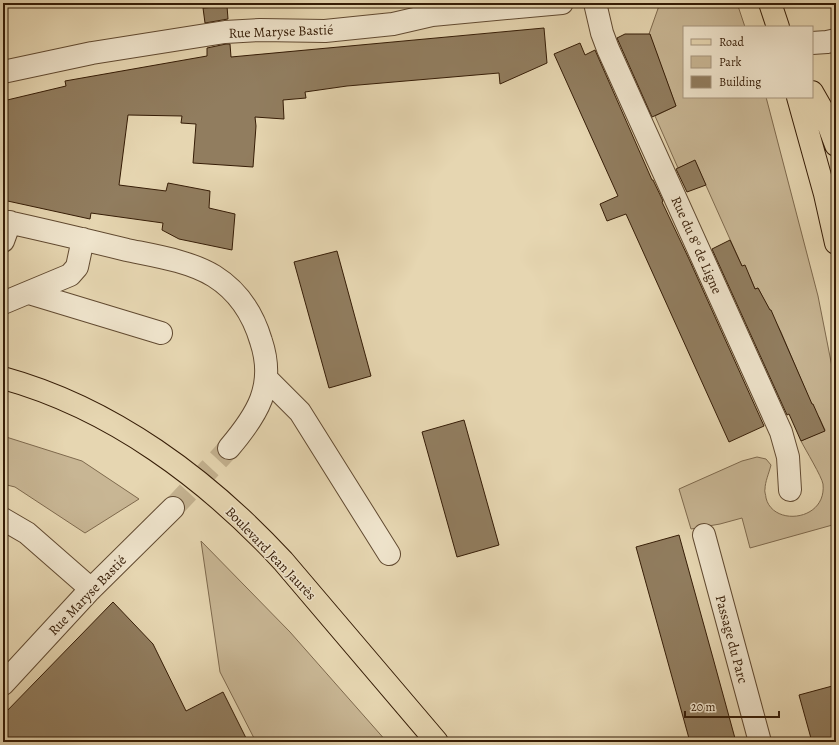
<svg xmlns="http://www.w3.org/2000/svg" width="839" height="745" viewBox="0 0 839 745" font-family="Alegreya,serif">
<rect width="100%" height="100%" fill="#e6d6b1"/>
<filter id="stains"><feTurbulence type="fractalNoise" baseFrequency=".005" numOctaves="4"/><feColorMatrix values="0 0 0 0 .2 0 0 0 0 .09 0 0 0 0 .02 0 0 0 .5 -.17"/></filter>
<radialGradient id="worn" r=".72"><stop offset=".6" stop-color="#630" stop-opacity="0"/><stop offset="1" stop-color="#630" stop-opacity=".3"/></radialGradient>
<path fill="#c8b694" stroke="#7e694d" d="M 660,3 L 737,3 L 745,27 L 684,27 L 684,97 L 766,97 L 818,296 L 836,387 L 836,524 L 750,548 L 742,518 L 720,524 L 691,529 L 679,489 L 742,461 L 757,457 L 766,459 L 771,465 C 769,473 765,482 765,489 C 764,491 766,495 766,498 C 773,527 827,521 823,484 C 822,477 805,449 801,441 L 825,430 L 819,417 L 816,415 L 781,332 L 758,288 L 755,289 L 750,277 L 742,266 L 695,161 L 678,168 L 655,116 L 676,106 L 649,34 Z
M 3,436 L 82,461 L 139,499 L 85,533 L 15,487 L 3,484 Z
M 201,541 L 290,632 L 387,742 L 256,742 L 220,672 Z"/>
<path fill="#917d5f" stroke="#351c06" d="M 227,6 L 228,19 L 205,23 L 203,8 Z
M 544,28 L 547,63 L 500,84 L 499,73 L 347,86 L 305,92 L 306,98 L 283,100 L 284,119 L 255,117 L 256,126 L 253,167 L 193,163 L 196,124 L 181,123 L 182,116 L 128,115 L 119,185 L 166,191 L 168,183 L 210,191 L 209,208 L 235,214 L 232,250 L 179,239 L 162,230 L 163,223 L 91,213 L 90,219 L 3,200 L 3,101 L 66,86 L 65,81 L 207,56 L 207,48 L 226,44 L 230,44 L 231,57 Z
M 625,34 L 650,34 L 676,106 L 652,117 L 617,38 Z
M 580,43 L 585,55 L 595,50 L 652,180 L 653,180 L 663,201 L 662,202 L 689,259 L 764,426 L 729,442 L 626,214 L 607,221 L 600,204 L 618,196 L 554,54 Z
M 695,160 L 706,185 L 687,192 L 676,169 Z
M 730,240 L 742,266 L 745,265 L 755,289 L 758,288 L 770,310 L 771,310 L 812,404 L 813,404 L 825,431 L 801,441 L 789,414 L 787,415 L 712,249 Z
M 337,251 L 371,376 L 329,388 L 294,262 Z
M 464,420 L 499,545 L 457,557 L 422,432 Z
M 679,535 L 713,658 L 736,742 L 690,742 L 636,547 Z
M 113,602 L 153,644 L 186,711 L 223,692 L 248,742 L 3,742 L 3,715 Z
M 836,685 L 836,736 L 812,742 L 799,695 Z"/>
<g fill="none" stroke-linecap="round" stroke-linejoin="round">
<path stroke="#c3b18f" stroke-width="22" stroke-dasharray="22 11" stroke-linecap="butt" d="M 173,508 L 229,448"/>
<defs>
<path id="minor" d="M 595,3 L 602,33 L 608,49 L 781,432 L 788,457 L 790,490
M 812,43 L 827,42 L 836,40
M 3,72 L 92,53 L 225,32 L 260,30 L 325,31 L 393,24 L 432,15 L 562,3
M 3,221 C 44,230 86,240 127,250 C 156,256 189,261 214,276 C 238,291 253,314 261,341 C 276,386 257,415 229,448
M 3,241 L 10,222
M 29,293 L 161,333
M 3,303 L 70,275 L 77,267 L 83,239
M 266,378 L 300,412 L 389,554
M 3,519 L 27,533 L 91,589
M 704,535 L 760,742
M 3,684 L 88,592 L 173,508"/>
<path id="major" d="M 770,3 L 778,27
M 812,92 L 824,113 L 836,145
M 798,97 L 825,194 L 836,243
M 3,378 C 112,408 207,479 283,561 L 437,742"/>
</defs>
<use href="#minor" stroke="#614a31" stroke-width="24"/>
<use href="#major" stroke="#351c06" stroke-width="24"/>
<use href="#minor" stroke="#efe4cc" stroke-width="22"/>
<use href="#major" stroke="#e6d6b1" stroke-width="22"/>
</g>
<g text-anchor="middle" stroke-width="3" stroke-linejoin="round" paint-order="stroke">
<g font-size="14" fill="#351c06" stroke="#efe4cc">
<text transform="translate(281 31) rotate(-2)" y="5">Rue Maryse Bastié</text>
<text transform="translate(697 245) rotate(66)" y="5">Rue du 8° de Ligne</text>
<text transform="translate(271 553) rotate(46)" y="5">Boulevard Jean Jaurès</text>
<text transform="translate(87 595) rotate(-46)" y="5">Rue Maryse Bastié</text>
<text transform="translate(732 639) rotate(75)" y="5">Passage du Parc</text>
</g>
</g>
<rect width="839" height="745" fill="none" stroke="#e6d6b1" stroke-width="16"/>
<rect x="4" y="4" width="831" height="737" fill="none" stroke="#351c06" stroke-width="2"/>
<rect x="8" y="8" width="823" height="729" fill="none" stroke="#351c06"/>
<rect x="683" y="26" width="130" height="72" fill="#efe4cc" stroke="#a5947d"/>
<rect x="691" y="39" width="20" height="6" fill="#e6d6b1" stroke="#a5947d"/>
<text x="719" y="46" font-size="12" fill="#351c06">Road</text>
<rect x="691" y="56" width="20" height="12" fill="#c8b694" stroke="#a5947d"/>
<text x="719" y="66" font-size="12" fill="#351c06">Park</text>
<rect x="691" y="76" width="20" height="12" fill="#917d5f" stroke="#a5947d"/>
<text x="719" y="86" font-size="12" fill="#351c06">Building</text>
<path d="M685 711v6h94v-6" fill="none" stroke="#351c06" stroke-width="2"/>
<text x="691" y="711" font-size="12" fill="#351c06" stroke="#efe4cc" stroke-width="3" paint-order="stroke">20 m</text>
<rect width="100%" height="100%" filter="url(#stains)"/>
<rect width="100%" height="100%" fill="url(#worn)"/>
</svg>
